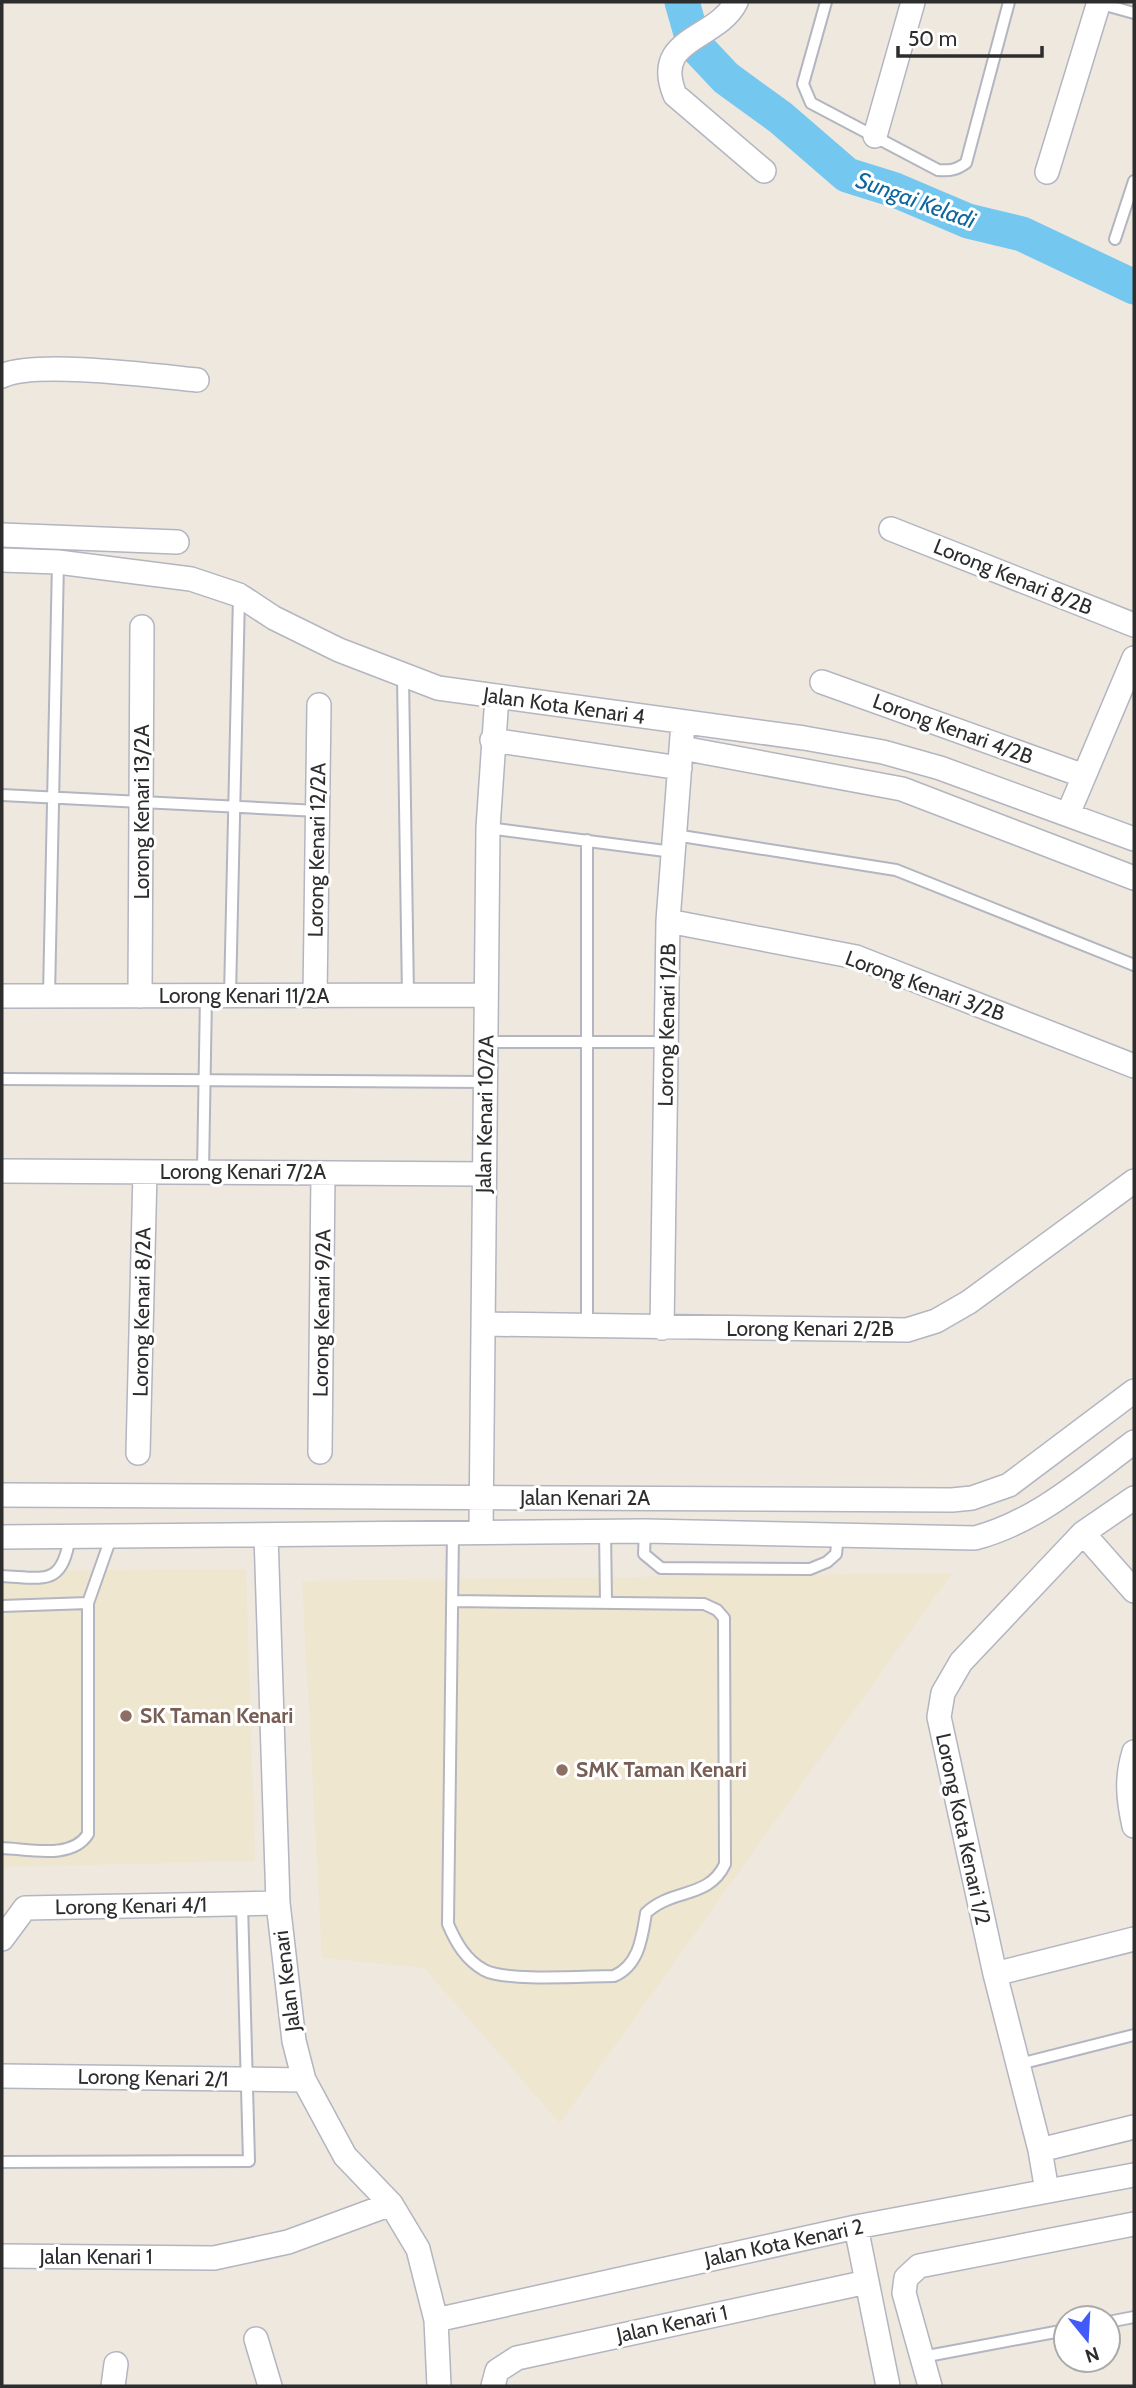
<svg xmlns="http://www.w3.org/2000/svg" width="1136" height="2388" viewBox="0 0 1136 2388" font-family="Cabin,sans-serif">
<rect width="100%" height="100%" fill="#eee8df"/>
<path fill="#efe6cf" d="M 246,1569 L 255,1861 L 2,1867 L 2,1571 Z
M 952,1573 L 560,2123 L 424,1968 L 322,1958 L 302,1581 Z"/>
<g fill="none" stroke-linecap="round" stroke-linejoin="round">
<path stroke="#74c7ef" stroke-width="35" d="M 682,2 L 694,44 L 726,78 L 781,118 L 847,175 L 895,190 L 968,221 L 1022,234 L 1134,287"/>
<defs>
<path id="service" d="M 826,2 L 803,84 L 811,103 L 938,170 C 950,171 956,170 966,163 L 1009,2
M 1098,3 L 1134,13
M 1115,239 L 1134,181
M 403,677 L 408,995
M 2,795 L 318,811
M 488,828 L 673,852
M 675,835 L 896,870 L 1134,965
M 49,996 L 58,562
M 230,996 L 239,596
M 486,1042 L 666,1042
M 2,1079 L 485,1082
M 203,1172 L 206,996
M 587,1326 L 587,840
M 605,1531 L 606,1602
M 645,1531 L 644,1554 L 661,1568 L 810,1569 L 827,1562 L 836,1554 L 838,1536
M 2,1576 C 45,1578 62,1587 70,1536
M 453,1601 L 704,1604 L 717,1610 L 724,1618 L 725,1864 C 709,1899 672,1888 646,1913 C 642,1938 639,1965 614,1976 C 586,1976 506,1982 484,1970 C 466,1960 456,1943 448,1924 L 453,1532
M 2,1606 L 88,1603
M 2,1848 C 29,1849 72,1860 88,1834 L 88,1603 L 112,1535
M 1016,2065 L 1134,2035
M 2,2162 L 249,2161 L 242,1904
M 1108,2322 L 1134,2317
M 922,2357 L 1066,2330"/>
<path id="minor" d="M 736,2 C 716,41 651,37 675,95 L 764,171
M 875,136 L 913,2
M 1047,172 L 1099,2
M 2,376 C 34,360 157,376 197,380
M 891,529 L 1134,625
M 2,535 L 177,542
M 2,560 L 58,562 L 191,579 L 239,595 L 274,618 L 339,650 L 438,688 L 804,738 L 883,752 L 940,768 L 1134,839
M 822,682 L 1084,776
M 492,740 L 680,768
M 682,748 L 902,789 L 1134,878
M 1068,814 L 1134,658
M 668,921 L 856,957 L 1134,1066
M 2,996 L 486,995
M 140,996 L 142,627
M 315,996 L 319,705
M 2,1171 L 484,1174
M 483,1324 L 907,1330 L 936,1321 L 969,1302 L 1134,1181
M 662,1328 L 668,921 L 683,723
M 320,1452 L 323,1173
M 138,1453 L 145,1172
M 2,1495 L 952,1500 L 972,1498 L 1009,1485 L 1134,1391
M 481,1532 L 488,828 L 497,696
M 1083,1533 L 1134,1591
M 266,1535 L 278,1903 L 294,2041 L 304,2080 L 345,2156 L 391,2204 L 418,2249 L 436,2320 L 439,2386
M 2,1537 L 645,1531 L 975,1538 C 1036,1522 1084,1479 1134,1442
M 1134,1752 C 1126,1778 1128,1799 1134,1826
M 2,1939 L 25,1908 L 278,1903
M 995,1974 L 1134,1939
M 2,2076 L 304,2080
M 1040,2150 L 1134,2127
M 1047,2191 L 1040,2150 L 995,1974 L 939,1717 L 943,1693 L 961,1662 L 1083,1533 L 1134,1498
M 856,2227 L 888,2386
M 2,2256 L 214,2258 L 288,2242 L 391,2204
M 436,2320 L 856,2227 L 1134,2175
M 256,2339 L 270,2386
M 113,2386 L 116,2364
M 493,2386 L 497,2371 L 517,2358 L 867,2282
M 930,2386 L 904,2293 L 906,2278 L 919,2266 L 1134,2224"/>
</defs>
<use href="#service" stroke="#b3b5c0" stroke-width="14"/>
<use href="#minor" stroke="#b3b5c0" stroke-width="26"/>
<use href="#service" stroke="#fff" stroke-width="10"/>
<use href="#minor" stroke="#fff" stroke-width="23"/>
</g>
<g fill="#8d6e63" stroke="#fff" stroke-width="2.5">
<circle cx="126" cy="1716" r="7"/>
<circle cx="562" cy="1770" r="7"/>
</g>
<g text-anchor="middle" stroke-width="6" stroke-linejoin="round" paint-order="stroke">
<g font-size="21" fill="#2d2d2d" stroke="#fff">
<text transform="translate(1013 577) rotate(22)" y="7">Lorong Kenari 8/2B</text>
<text transform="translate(564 706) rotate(8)" y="7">Jalan Kota Kenari 4</text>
<text transform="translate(953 729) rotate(20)" y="7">Lorong Kenari 4/2B</text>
<text transform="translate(142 812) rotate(-90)" y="7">Lorong Kenari 13/2A</text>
<text transform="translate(317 850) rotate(-89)" y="7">Lorong Kenari 12/2A</text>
<text transform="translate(925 986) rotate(20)" y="7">Lorong Kenari 3/2B</text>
<text x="244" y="1003">Lorong Kenari 11/2A</text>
<text transform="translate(667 1025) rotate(-89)" y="7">Lorong Kenari 1/2B</text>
<text transform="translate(485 1114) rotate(-89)" y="7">Jalan Kenari 10/2A</text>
<text x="243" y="1179">Lorong Kenari 7/2A</text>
<text transform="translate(142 1312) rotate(-89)" y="7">Lorong Kenari 8/2A</text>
<text transform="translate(322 1313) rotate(-89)" y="7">Lorong Kenari 9/2A</text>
<text x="810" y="1336">Lorong Kenari 2/2B</text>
<text x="585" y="1505">Jalan Kenari 2A</text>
<text transform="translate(963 1829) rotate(78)" y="7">Lorong Kota Kenari 1/2</text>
<text transform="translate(131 1906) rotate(-1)" y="7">Lorong Kenari 4/1</text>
<text transform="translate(287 1981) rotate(-97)" y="7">Jalan Kenari</text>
<text transform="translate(153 2078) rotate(1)" y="7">Lorong Kenari 2/1</text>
<text transform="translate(784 2243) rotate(-12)" y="7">Jalan Kota Kenari 2</text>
<text x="96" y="2264">Jalan Kenari 1</text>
<text transform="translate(672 2324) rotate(-12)" y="7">Jalan Kenari 1</text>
</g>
<g font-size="21" font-weight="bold" fill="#785e54" stroke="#fff" text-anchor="start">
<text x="140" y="1723">SK Taman Kenari</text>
<text x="576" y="1777">SMK Taman Kenari</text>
</g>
<g font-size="23" font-style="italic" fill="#0e669f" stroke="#fff">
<text transform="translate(916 200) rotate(20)" y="8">Sungai Keladi</text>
</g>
</g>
<rect width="1136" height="2388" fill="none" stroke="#2d2d2d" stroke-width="7"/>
<g transform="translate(1087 2339) rotate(162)"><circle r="33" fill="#ffffff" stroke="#ababab" stroke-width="2"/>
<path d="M0-5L12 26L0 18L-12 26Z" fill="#415af9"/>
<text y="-10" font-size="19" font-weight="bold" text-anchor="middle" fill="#2d2d2d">N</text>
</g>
<path d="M898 46v10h144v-10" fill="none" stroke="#2d2d2d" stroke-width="3.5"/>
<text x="908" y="46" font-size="21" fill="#2d2d2d" stroke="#ffffff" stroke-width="5" paint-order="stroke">50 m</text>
</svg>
